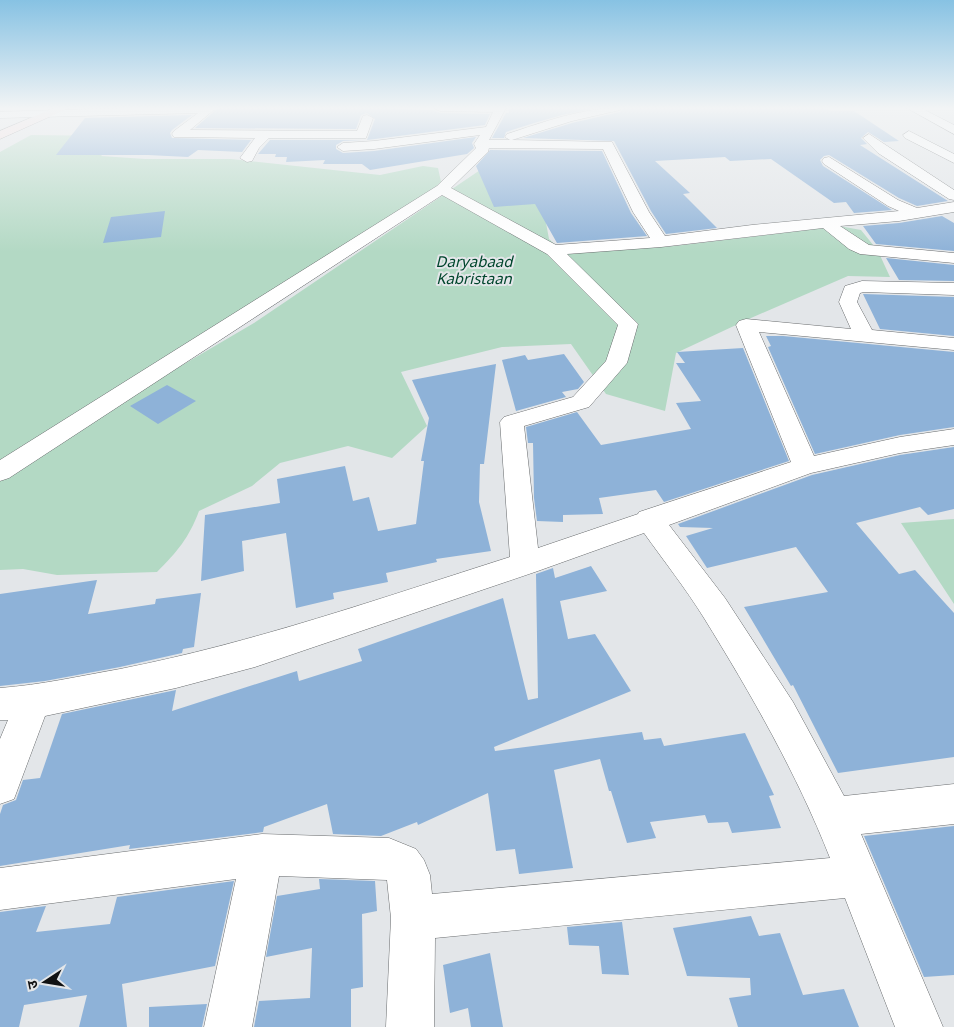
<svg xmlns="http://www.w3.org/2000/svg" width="954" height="1027" viewBox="0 0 954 1027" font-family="Georgia,'Noto Sans Devanagari',serif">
<rect width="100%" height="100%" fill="#e3e6e9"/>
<path fill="#b3d9c4" d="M 31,135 L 122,136 L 101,156 L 145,159 L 231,159 L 380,175 L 423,166 L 438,168 L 443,191 L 0,464 L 0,152 Z
M 492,162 L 542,201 L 549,239 L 564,253 L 675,246 L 839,226 L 861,230 L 878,251 L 890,277 L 848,276 L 751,318 L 676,353 L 665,411 L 606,394 L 571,344 L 502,347 L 401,372 L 427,426 L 392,458 L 348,446 L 280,463 L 252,486 L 199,511 C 189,538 177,552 157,572 L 57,575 L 23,569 L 0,570 L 0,480 L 99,414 L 254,323 Z
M 954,519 L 954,604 L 901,523 Z"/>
<path fill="#8eb2d8" d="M 218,108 L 370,108 L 433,110 L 440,113 L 490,114 L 485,125 L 367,140 L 375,119 L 367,113 L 361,115 L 356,129 L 195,128 Z
M 509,108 L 597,108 L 562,115 L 534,123 L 506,132 L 504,138 L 492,138 L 506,113 L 509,113 Z
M 623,108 L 825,108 L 831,111 L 854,111 L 899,141 L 884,142 L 868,132 L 861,138 L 867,144 L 860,145 L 948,201 L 917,206 L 899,198 L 829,155 L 824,156 L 820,160 L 823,166 L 892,210 L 854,213 L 846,202 L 834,203 L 771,159 L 730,161 L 725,157 L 655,161 L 690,193 L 683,194 L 717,228 L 666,234 L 651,211 L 614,141 L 523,138 L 572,123 L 620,112 Z
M 192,115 L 172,130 L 170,133 L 172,138 L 251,140 L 242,152 L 198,150 L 188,157 L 148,155 L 56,155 L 85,118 Z
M 476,137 L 472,143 L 474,148 L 467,154 L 370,170 L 362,164 L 323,164 L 325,160 L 286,162 L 287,157 L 275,157 L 276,154 L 258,154 L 270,140 L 362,140 L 343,141 L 336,145 L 336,149 L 343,153 L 374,151 Z
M 490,150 L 602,151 L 631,213 L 647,236 L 557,243 L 535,204 L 494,207 L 476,166 Z
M 165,211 L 161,237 L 103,243 L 111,217 Z
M 942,216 L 954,223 L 954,251 L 876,244 L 863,226 L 899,223 Z
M 886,258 L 954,265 L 954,281 L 899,280 Z
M 863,294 L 954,297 L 954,336 L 880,329 Z
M 766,336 L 783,336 L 954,352 L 954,427 L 900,435 L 815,454 L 768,347 L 771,346 Z
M 743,348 L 789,461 L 664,502 L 656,490 L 599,498 L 603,514 L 563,515 L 563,522 L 537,521 L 534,498 L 533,443 L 528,443 L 526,427 L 577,412 L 601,445 L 691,429 L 676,403 L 701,401 L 676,363 L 685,363 L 677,352 Z
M 564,354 L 584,382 L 578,389 L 562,392 L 566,397 L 516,411 L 502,360 L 525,355 L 528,360 Z
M 496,364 L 484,464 L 480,464 L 479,502 L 491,551 L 436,559 L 437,562 L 386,573 L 388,582 L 333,593 L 334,599 L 296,608 L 286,533 L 242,541 L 244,571 L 201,581 L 205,515 L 280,503 L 277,479 L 345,466 L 353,501 L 369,497 L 378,531 L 416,524 L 424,461 L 421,461 L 429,418 L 412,380 Z
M 167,385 L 196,401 L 158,424 L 130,406 Z
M 954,447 L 954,509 L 928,515 L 920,507 L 856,523 L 899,574 L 915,570 L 954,613 L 954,757 L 838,773 L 793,685 L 791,686 L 744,607 L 828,592 L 796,547 L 707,568 L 686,536 L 713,528 L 680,527 L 678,524 L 812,475 L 900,455 Z
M 591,566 L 607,591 L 560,601 L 568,639 L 595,634 L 631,691 L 494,747 L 495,751 L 642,732 L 644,740 L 661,738 L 664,746 L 745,733 L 774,795 L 769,796 L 781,828 L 732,833 L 728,822 L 708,823 L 705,815 L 650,822 L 656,838 L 627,843 L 611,791 L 609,791 L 600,759 L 554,770 L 573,868 L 519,874 L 515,849 L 496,851 L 488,793 L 418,825 L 417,822 L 381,836 L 333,834 L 327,804 L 264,827 L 263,832 L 129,849 L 130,845 L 0,866 L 0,814 L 3,805 L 16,800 L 23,780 L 40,778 L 62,714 L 176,690 L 172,711 L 297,671 L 299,681 L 362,661 L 358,649 L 503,598 L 528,700 L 538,698 L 536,574 L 553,568 L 555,578 Z
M 97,580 L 88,614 L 155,604 L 156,599 L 201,593 L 194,647 L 183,649 L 182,653 L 120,667 L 45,681 L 0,686 L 0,594 Z
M 954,826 L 954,975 L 924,977 L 864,836 Z
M 319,879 L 375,881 L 377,911 L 362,914 L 363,987 L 351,989 L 351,1027 L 254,1027 L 259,1001 L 310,998 L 312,948 L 266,957 L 277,896 L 320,889 Z
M 234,881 L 215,966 L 122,984 L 127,1027 L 79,1027 L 87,995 L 24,1005 L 19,1027 L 0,1027 L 0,912 L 46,906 L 36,932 L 110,924 L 117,897 Z
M 751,916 L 759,936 L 780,933 L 803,995 L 844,989 L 859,1027 L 738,1027 L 729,998 L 751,995 L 750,978 L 687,976 L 673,928 Z
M 622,922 L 629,975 L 602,974 L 599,946 L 569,945 L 567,927 Z
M 490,953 L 503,1027 L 471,1027 L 468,1008 L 450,1013 L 443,965 Z
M 207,1004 L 202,1027 L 149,1027 L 149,1007 Z"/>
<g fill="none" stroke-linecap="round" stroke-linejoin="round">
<defs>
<path id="minor" d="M 132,108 L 216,108 L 190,130 L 357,131 L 363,116 L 367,115 L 373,118 L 366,138 L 269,138 L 259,148 L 252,161 L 247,162 L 240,158 L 255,138 L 174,137 L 172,134 L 174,131 L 198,113 L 0,118 L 0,112 Z
M 434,108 L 506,108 L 489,140 L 510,140 L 505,137 L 507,134 C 544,122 581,108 621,108 L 620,110 L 572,121 L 512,140 L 612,142 L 649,212 L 665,236 L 752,225 L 899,211 L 888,206 L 824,164 L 822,161 L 824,158 L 829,157 L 898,200 L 917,208 L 954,202 L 954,212 L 899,221 L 840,226 L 869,245 L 954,253 L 954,263 L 860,254 L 849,249 L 823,228 L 661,247 L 567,254 L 638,324 L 627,363 L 589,407 L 524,426 L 538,548 L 638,514 L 639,512 L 791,462 L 736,325 L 739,321 L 746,319 L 851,329 L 839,302 L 845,286 L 862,281 L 954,283 L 954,295 L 864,292 L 860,293 L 857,302 L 872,330 L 954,338 L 954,350 L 759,332 L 814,456 L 900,437 L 954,429 L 954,445 L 900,453 L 811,473 L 669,525 L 725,598 L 793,702 L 844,796 L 954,784 L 954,824 L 861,834 L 943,1027 L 895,1027 L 845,898 L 435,938 L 434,1027 L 386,1027 L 391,918 L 387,880 L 279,876 L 252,1027 L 204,1027 L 236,879 L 0,910 L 0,868 L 262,834 L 389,838 L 416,849 L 424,860 L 430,875 L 432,894 L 830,858 C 797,774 751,694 704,618 C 686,589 664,561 644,533 L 535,572 L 255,667 L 176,688 L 45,716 L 14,799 L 0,804 L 0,739 L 8,720 L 0,720 L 0,688 C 41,685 80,676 120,669 C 253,643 381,598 510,557 L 500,422 L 504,417 L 573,397 L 606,361 L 618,325 L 547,254 L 442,195 L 9,478 L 0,481 L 0,460 L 437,186 L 476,148 L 474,144 L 480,135 L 374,149 L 343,151 L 337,147 L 343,143 L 374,141 L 486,127 L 493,112 L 440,111 ZM 489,148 L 603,149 L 633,212 L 650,238 L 556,245 L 451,188 L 488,152 Z
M 907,108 L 921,108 L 954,125 L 954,134 Z
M 909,131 L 954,154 L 954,163 L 905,138 L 903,135 Z
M 869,134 L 954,190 L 954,200 L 949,199 L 878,153 L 863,138 Z"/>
<path id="secondary" d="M 54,108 L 69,108 L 0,139 L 0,131 Z"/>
</defs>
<use href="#minor" stroke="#696c6e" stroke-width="1"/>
<use href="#secondary" stroke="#696c6e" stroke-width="1"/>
<use href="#minor" fill="#fff" fill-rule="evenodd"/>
<use href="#secondary" fill="#fadfdf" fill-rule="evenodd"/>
</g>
<linearGradient id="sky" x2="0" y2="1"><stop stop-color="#87c2e3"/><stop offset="0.43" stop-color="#f2f4f5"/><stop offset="1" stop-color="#f2f4f5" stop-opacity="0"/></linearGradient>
<rect width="954" height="252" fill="url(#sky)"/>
<g text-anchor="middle" stroke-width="4" stroke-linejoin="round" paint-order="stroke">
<g font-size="15" font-style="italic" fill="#00462d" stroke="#e3e6e9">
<text x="474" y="267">Daryabaad<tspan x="474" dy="17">Kabristaan</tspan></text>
</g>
</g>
<g transform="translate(45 982) rotate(258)" stroke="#e3e6e9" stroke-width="4" paint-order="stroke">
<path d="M0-4L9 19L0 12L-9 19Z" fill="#111213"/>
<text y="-8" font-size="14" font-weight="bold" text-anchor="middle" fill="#111213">उ</text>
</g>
</svg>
